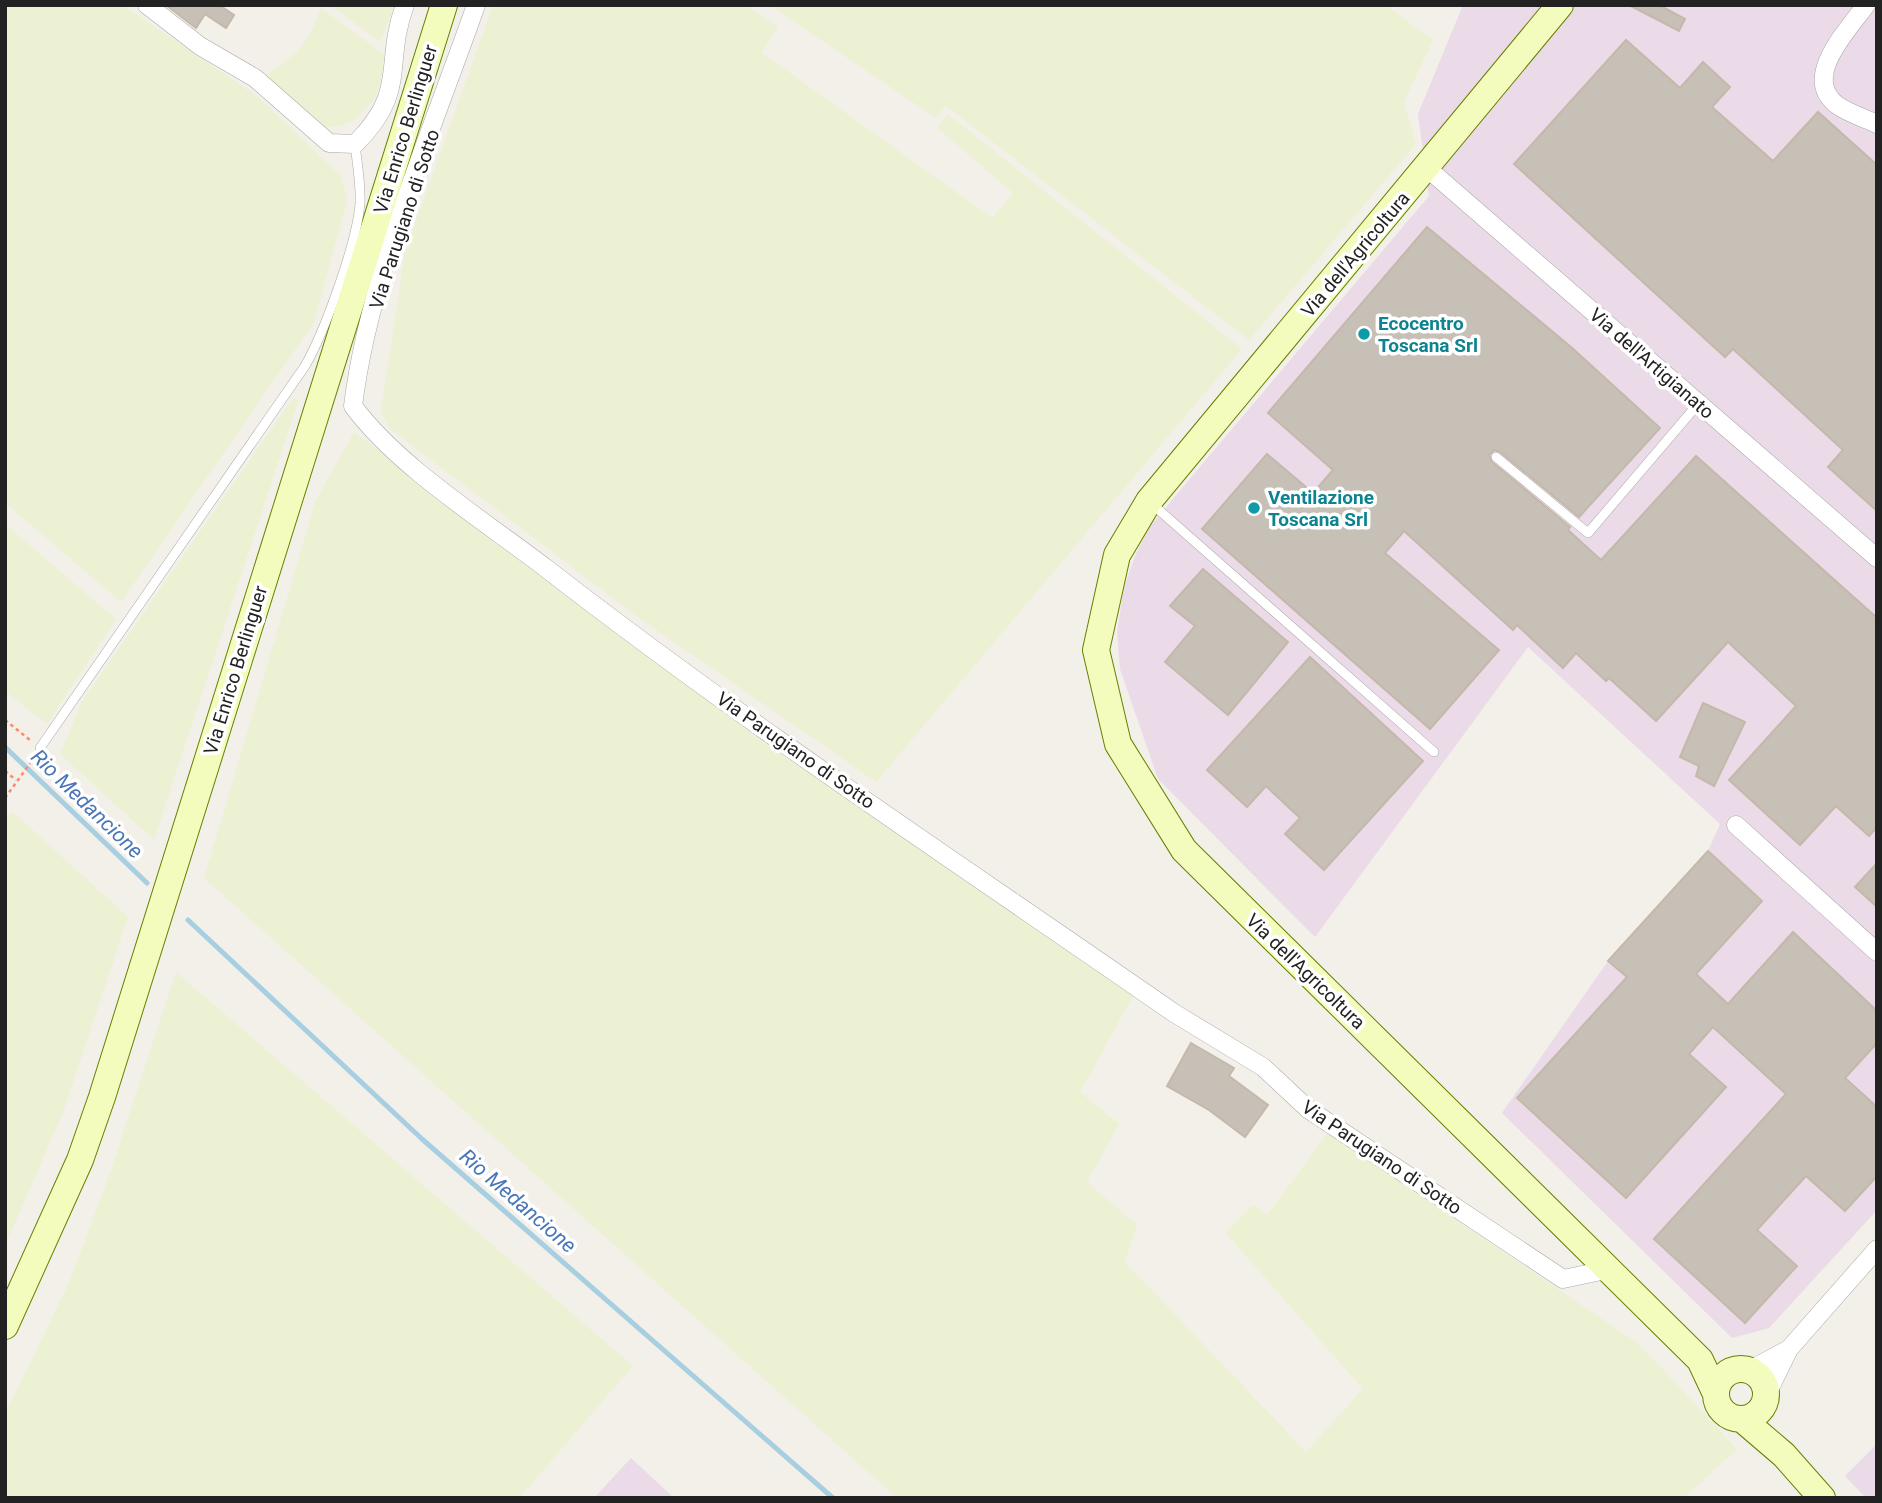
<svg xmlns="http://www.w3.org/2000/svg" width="1882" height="1503" viewBox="0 0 1882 1503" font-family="Roboto,sans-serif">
<rect width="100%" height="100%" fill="#f2f0e8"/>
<path fill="#ebdae7" d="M 1463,5 L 1877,5 L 1877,1210 L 1769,1328 L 1732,1338 L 1502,1113 L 1608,961 L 1708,851 L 1720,824 L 1528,647 L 1315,937 L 1158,779 L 1120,669 L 1117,632 L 1124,588 L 1135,556 L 1150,526 L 1429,196 L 1418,114 Z
M 1877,1444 L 1877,1498 L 1866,1498 L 1845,1476 Z
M 631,1458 L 674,1498 L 594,1498 Z"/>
<path fill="#ecf1d4" d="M 5,5 L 123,5 L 258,97 L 341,176 L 347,201 L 314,322 L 121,602 L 5,503 Z
M 330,5 L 396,5 L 380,42 Z
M 493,5 L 747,5 L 778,27 L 761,52 L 992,218 L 1013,193 L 937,128 L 948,114 L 1242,349 L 876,782 L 635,615 L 388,427 L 381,410 L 405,252 Z
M 769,5 L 1385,5 L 1433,40 L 1404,102 L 1416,144 L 1249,340 L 946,106 L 936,118 Z
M 321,8 L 386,56 L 383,81 L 372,102 L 356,119 L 341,126 L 325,127 L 266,75 L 295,54 L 311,33 Z
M 293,398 L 299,399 L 154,840 L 60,754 L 81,703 Z
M 354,432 L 774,742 L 1134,994 L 1080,1092 L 1119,1124 L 1087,1182 L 1137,1225 L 1125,1262 L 1306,1452 L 1363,1389 L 1225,1232 L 1253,1205 L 1267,1215 L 1328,1133 L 1639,1344 L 1737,1449 L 1684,1498 L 897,1498 L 204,878 L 316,500 Z
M 5,524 L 116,619 L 47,724 L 5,691 Z
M 13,812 L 128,917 L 64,1110 L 5,1246 L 5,819 Z
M 176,972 L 633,1366 L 519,1498 L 5,1498 L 5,1414 L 69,1283 L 111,1170 Z"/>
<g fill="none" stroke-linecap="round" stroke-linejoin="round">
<path stroke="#a8cfe1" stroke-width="5" d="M 5,747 L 147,883
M 188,920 L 422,1139 L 833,1498"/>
</g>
<path fill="#c7c0b7" stroke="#c5b8aa" stroke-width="2" d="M 166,5 L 219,5 L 234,15 L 226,28 L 205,14 L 196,28 Z
M 1629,5 L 1659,5 L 1685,19 L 1679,31 Z
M 1626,40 L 1680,88 L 1703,62 L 1730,87 L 1712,107 L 1773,161 L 1818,112 L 1877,165 L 1877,511 L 1828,467 L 1843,450 L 1733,349 L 1725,357 L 1514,164 Z
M 1427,227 L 1571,347 L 1660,428 L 1579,517 L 1500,452 L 1494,450 L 1489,455 L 1492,462 L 1570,527 L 1568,530 L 1601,560 L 1696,456 L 1877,618 L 1877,827 L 1869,836 L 1836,806 L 1800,845 L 1729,780 L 1796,706 L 1728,642 L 1656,721 L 1609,678 L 1606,681 L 1576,653 L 1563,668 L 1517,625 L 1513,630 L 1404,531 L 1385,553 L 1499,650 L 1430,729 L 1202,529 L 1267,454 L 1313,493 L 1333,470 L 1268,413 Z
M 1203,569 L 1288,642 L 1228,715 L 1165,662 L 1195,626 L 1170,606 Z
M 1310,657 L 1423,761 L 1324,870 L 1285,834 L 1300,818 L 1266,786 L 1247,807 L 1207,770 Z
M 1703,703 L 1745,722 L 1714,786 L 1696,776 L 1699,766 L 1680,757 Z
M 1708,851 L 1762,901 L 1696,974 L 1728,1004 L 1793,932 L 1877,1011 L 1877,1043 L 1845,1078 L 1877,1107 L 1877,1176 L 1845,1211 L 1806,1176 L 1757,1230 L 1797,1266 L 1745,1323 L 1654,1239 L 1786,1094 L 1713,1027 L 1689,1054 L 1726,1087 L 1626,1198 L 1517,1098 L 1627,977 L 1608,961 Z
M 1877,863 L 1877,907 L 1855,887 Z
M 1191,1043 L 1234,1068 L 1229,1076 L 1268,1105 L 1245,1137 L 1209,1110 L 1167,1086 Z"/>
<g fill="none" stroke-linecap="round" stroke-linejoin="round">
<defs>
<path id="lane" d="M 1496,457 L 1588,533 L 1698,404
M 1152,504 L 1434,752
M 40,748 L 305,366 C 325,331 357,243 360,203 C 361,184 357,163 355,144"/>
<path id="street" d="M 147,5 L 200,46 L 255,78 L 329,143 L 355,144 C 409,91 383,64 405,5
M 476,5 C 432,131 369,275 353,406 C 398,467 486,522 547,569 C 749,726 964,867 1174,1013 L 1263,1067 L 1308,1109 L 1563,1279 L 1611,1269
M 1866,5 C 1848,30 1801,77 1837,105 C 1848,113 1864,118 1877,124
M 1427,168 L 1877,558
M 1736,825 L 1877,952
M 1750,1370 L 1789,1349
M 1766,1396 L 1789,1349 L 1877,1249"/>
<path id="secondary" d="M 1560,5 L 1149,501 L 1117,555 L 1096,650 L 1118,744 L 1184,850 L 1700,1360 L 1716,1394
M 5,1326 L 80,1160 L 102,1097 L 444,5
M1716 1394a25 25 0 1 1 50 0a25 25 0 1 1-50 0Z
M 1742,1419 L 1784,1455 L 1822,1498"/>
</defs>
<use href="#lane" stroke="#a9a9a9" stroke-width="10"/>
<use href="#street" stroke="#a9a9a9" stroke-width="19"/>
<use href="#secondary" stroke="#678101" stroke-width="28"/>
<path stroke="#ff896d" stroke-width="2.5" stroke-dasharray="3.5 3.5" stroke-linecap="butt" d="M 5,720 L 30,740
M 5,771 L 16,780
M 5,798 L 34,758"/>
<use href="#lane" stroke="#fff" stroke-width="9"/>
<use href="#street" stroke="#fff" stroke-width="18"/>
<use href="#secondary" stroke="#f3fcbd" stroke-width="26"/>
</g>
<g fill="#0f9aa8" stroke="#fff" stroke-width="2.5">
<circle cx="1364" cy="334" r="7"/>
<circle cx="1254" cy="508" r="7"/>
</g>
<g text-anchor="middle" stroke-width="7" stroke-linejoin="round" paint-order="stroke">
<g font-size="19" fill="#222" stroke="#fff">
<text transform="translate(405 129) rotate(-73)" y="7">Via Enrico Berlinguer</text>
<text transform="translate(404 219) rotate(-72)" y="7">Via Parugiano di Sotto</text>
<text transform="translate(1355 254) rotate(-50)" y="7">Via dell'Agricoltura</text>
<text transform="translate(1652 363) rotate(41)" y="7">Via dell'Artigianato</text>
<text transform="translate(235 670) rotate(-73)" y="7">Via Enrico Berlinguer</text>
<text transform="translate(796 750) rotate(35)" y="7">Via Parugiano di Sotto</text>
<text transform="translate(1306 971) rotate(44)" y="7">Via dell'Agricoltura</text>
<text transform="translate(1382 1157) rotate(34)" y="7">Via Parugiano di Sotto</text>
</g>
<g font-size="19" font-weight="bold" fill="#0d838f" stroke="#fff" text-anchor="start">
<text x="1378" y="330">Ecocentro<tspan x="1378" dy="22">Toscana Srl</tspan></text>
<text x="1268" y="504">Ventilazione<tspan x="1268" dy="22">Toscana Srl</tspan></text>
</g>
<g font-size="21" font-style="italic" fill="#4976b7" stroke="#fff">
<text transform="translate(87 804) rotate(44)" y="7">Rio Medancione</text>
<text transform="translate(518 1201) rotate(41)" y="7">Rio Medancione</text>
</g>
</g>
<rect width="1882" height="1503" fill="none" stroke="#222222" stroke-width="14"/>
</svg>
